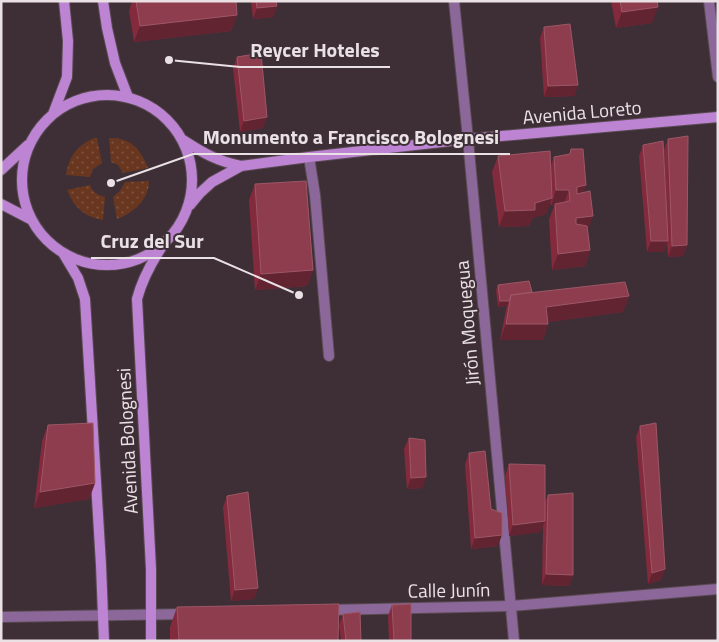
<svg xmlns="http://www.w3.org/2000/svg" width="719" height="642" viewBox="0 0 719 642" font-family="'Titillium Web',sans-serif">
<defs>
<pattern id="grass-dots" width="8" height="8" patternUnits="userSpaceOnUse" patternTransform="scale(1.25)"><rect width="8" height="8" fill="#69361f"/><path d="M2 2h.1M6 6h.1" fill="none" stroke="#7f533f" stroke-width="1.8" stroke-linecap="round"/></pattern>
</defs>
<rect width="100%" height="100%" fill="#3e2f37"/>
<path fill="url(#grass-dots)" d="M 94,138 L 97,138 L 102,163 L 93,169 L 90,177 L 66,175 C 69,157 76,146 94,138 Z
M 109,138 C 130,137 141,149 148,168 L 123,173 L 118,165 L 111,162 Z
M 149,181 C 149,200 133,213 117,219 L 113,197 L 120,191 L 125,182 Z
M 90,185 C 92,192 98,195 105,197 L 103,220 C 84,217 74,207 67,190 Z"/>
<g fill="none" stroke-linecap="round" stroke-linejoin="round">
<defs>
<path id="service" d="M 309,157 L 315,195 L 329,356"/>
<path id="minor" d="M 454,1 L 468,139 L 514,641
M 709,1 L 718,77
M 327,610 L 511,606 L 718,589
M 1,617 L 188,614"/>
<path id="secondary" d="M 103,1 L 107,28 L 115,63 L 128,97
M22 180a85 85 0 1 1 170 0a85 85 0 1 1-170 0Z
M 53,114 L 67,77 L 68,41 L 64,1
M 183,140 C 203,153 217,161 241,166
M 1,170 L 28,145
M 1,204 L 32,220
M 190,205 L 200,193 L 212,182 L 241,166 L 309,157 L 468,139 L 718,117
M 63,253 L 78,278 L 85,299 L 101,565 L 104,641
M 151,641 L 151,569 L 137,299 C 142,280 150,265 161,248"/>
</defs>
<use href="#service" stroke="#5a4b53" stroke-width="12"/>
<use href="#minor" stroke="#5a4b53" stroke-width="12"/>
<use href="#secondary" stroke="#5a4b53" stroke-width="12"/>
<use href="#service" stroke="#8c689a" stroke-width="10"/>
<use href="#minor" stroke="#8c689a" stroke-width="10"/>
<use href="#secondary" stroke="#bd84d3" stroke-width="10"/>
</g>
<path fill="#832a3c" d="M 132,1 L 236,1 L 237,15 L 231,31 L 134,42 L 129,11 Z
M 251,1 L 276,1 L 277,6 L 273,17 L 253,19 Z
M 611,1 L 657,1 L 652,23 L 616,28 Z
M 544,27 L 578,85 L 574,96 L 544,97 L 540,38 Z
M 237,57 L 267,117 L 263,128 L 240,132 L 233,68 Z
M 668,139 L 687,245 L 683,256 L 668,257 L 667,243 L 664,252 L 647,252 L 639,156 L 643,145 L 666,202 L 664,150 Z
M 571,149 L 586,185 L 583,193 L 590,250 L 585,266 L 552,270 L 549,220 L 554,206 L 551,206 L 550,202 L 546,214 L 532,218 L 529,226 L 499,227 L 492,172 L 498,156 L 550,168 L 554,157 L 569,154 Z
M 255,184 L 313,270 L 307,286 L 255,290 L 249,200 Z
M 498,285 L 532,292 L 629,296 L 623,312 L 548,322 L 548,324 L 543,340 L 500,340 L 506,310 L 507,306 L 498,307 L 496,290 Z
M 48,425 L 95,483 L 89,499 L 34,508 L 42,441 Z
M 640,426 L 665,569 L 661,580 L 648,584 L 636,437 Z
M 409,438 L 426,477 L 422,488 L 407,489 L 404,449 Z
M 469,453 L 491,509 L 498,546 L 471,549 L 465,464 Z
M 509,464 L 545,502 L 548,495 L 573,575 L 569,586 L 542,585 L 543,526 L 541,532 L 509,536 L 505,476 Z
M 227,496 L 258,588 L 254,599 L 231,601 L 223,507 Z
M 392,605 L 411,641 L 389,641 L 388,616 Z
M 177,607 L 338,641 L 170,641 L 170,627 Z
M 343,614 L 361,641 L 341,641 L 339,625 Z"/>
<path fill="#632432" d="M 277,6 L 273,17 L 253,19 L 257,8 Z
M 658,7 L 652,23 L 616,28 L 622,12 Z
M 237,15 L 231,31 L 134,42 L 140,26 Z
M 578,85 L 574,96 L 544,97 L 548,86 Z
M 267,117 L 263,128 L 240,132 L 244,121 Z
M 586,185 L 580,201 L 571,203 L 577,187 Z
M 556,190 L 569,190 L 563,206 L 551,206 Z
M 552,198 L 546,214 L 533,218 L 529,226 L 499,227 L 505,211 Z
M 593,216 L 587,232 L 570,233 L 576,218 Z
M 651,241 L 668,241 L 664,252 L 647,252 Z
M 687,245 L 683,256 L 668,257 L 672,246 Z
M 590,250 L 585,266 L 552,270 L 558,254 Z
M 313,270 L 307,286 L 255,290 L 261,274 Z
M 629,296 L 623,312 L 540,323 L 546,307 Z
M 500,301 L 509,301 L 507,306 L 498,307 Z
M 506,324 L 548,324 L 543,340 L 500,340 Z
M 426,477 L 422,488 L 407,489 L 411,478 Z
M 95,483 L 89,499 L 34,508 L 40,492 Z
M 545,521 L 541,532 L 509,536 L 513,525 Z
M 502,535 L 498,546 L 471,549 L 475,538 Z
M 665,569 L 661,580 L 648,584 L 652,573 Z
M 546,574 L 573,575 L 569,586 L 542,585 Z
M 258,588 L 254,599 L 231,601 L 235,590 Z"/>
<path fill="#8e3d4e" stroke="#9c5766" d="M 136,1 L 236,1 L 237,15 L 140,26 Z
M 256,1 L 276,1 L 277,6 L 257,8 Z
M 620,1 L 657,1 L 658,7 L 622,12 Z
M 570,24 L 578,85 L 548,86 L 544,27 Z
M 261,53 L 267,117 L 244,121 L 237,57 Z
M 688,136 L 687,245 L 672,246 L 668,139 Z
M 663,141 L 668,241 L 651,241 L 643,145 Z
M 571,149 L 583,149 L 586,185 L 577,187 L 577,194 L 590,191 L 593,216 L 576,218 L 576,224 L 587,226 L 590,250 L 558,254 L 555,204 L 570,201 L 569,190 L 556,190 L 554,157 L 570,154 Z
M 550,151 L 552,198 L 535,203 L 535,210 L 505,211 L 498,156 Z
M 306,181 L 313,270 L 261,274 L 255,184 Z
M 529,281 L 532,292 L 511,295 L 509,301 L 500,301 L 498,285 Z
M 625,282 L 629,296 L 546,307 L 548,324 L 506,324 L 511,295 Z
M 93,423 L 95,483 L 40,492 L 48,425 Z
M 656,423 L 665,569 L 652,573 L 640,426 Z
M 409,438 L 425,440 L 426,477 L 411,478 Z
M 485,451 L 491,509 L 502,513 L 502,535 L 475,538 L 469,453 Z
M 509,464 L 545,465 L 545,521 L 513,525 Z
M 248,492 L 258,588 L 235,590 L 227,496 Z
M 573,493 L 573,575 L 546,574 L 548,495 Z
M 339,604 L 338,641 L 179,641 L 177,607 Z
M 411,604 L 411,641 L 394,641 L 392,605 Z
M 360,612 L 361,641 L 346,641 L 343,614 Z"/>
<g text-anchor="middle" stroke-width="4" stroke-linejoin="round" paint-order="stroke">
<g font-size="19" fill="#eae1e5" stroke="#3e2f37">
<text transform="translate(582 112) rotate(-5)" y="7">Avenida Loreto</text>
<text transform="translate(467 323) rotate(-95)" y="7">Jirón Moquegua</text>
<text transform="translate(127 441) rotate(-93)" y="7">Avenida Bolognesi</text>
<text transform="translate(449 590) rotate(-1)" y="7">Calle Junín</text>
</g>
</g>
<path fill="none" stroke="#eae1e5" stroke-width="2" d="M169 60L240 67H390M111 183L193 154H510M299 295L214 258H91"/>
<g fill="#eae1e5" stroke="#3e2f37" stroke-width="2">
<circle cx="169" cy="60" r="5"/>
<circle cx="111" cy="183" r="5"/>
<circle cx="299" cy="295" r="5"/>
</g>
<g font-size="20" text-anchor="middle" font-weight="bold" fill="#eae1e5" stroke="#3e2f37" stroke-width="4" stroke-linejoin="round" paint-order="stroke">
<text x="315" y="57">Reycer Hoteles</text>
<text x="351" y="144">Monumento a Francisco Bolognesi</text>
<text x="152" y="248">Cruz del Sur</text>
</g>
<rect width="719" height="642" fill="none" stroke="#eae1e5" stroke-width="5"/>
</svg>
